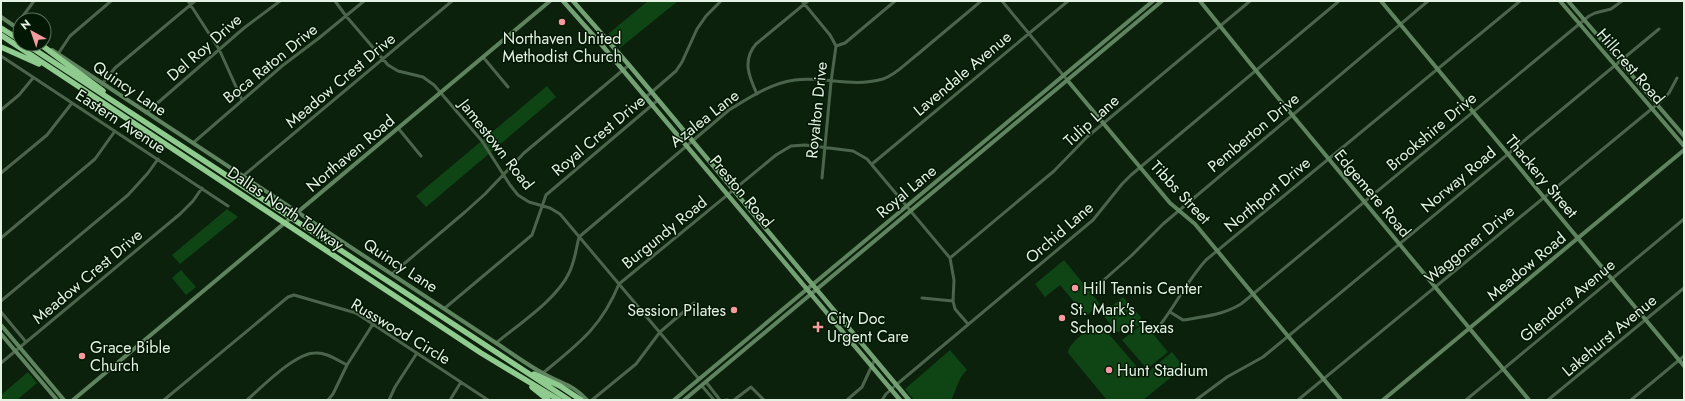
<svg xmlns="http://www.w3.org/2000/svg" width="1685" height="401" viewBox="0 0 1685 401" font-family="Jost,sans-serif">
<rect width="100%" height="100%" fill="#0b210c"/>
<path fill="#0f4414" d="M 648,1 L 678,1 L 620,48 L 608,34 Z
M 547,86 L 556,97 L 426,207 L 416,196 Z
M 227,209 L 238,217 L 180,264 L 172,255 Z
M 1064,260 L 1100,304 L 1086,316 L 1060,285 L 1045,297 L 1035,284 Z
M 181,270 L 196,287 L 186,295 L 172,278 Z
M 1123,297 L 1141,317 L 1139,325 L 1130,331 L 1117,332 L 1102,314 Z
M 1144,323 L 1168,352 L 1147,369 L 1122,340 Z
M 1098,325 L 1102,326 L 1144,375 L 1172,352 L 1184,367 L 1143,400 L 1107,400 L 1068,353 C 1068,344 1089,327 1098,325 Z
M 950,350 L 967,370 C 958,378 957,389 951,400 L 914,400 L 905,389 Z
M 28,372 L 37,383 L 17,400 L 1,400 L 1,395 Z"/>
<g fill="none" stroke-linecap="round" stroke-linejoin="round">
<path stroke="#4c644b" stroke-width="3" d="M 188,1 L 219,49 L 242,100
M 335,1 L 346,16 L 388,65 L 398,71 L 423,77 L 434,85 L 482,141 L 510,185 L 518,195 L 529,202 L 550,208 L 560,214 L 699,379
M 802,1 L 830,35 L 836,46
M 1002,1 L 1068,81
M 20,20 L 34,1
M 836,46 L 845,43 L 895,1
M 58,54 L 70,36 L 111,1
M 1,56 L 228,206
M 483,57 L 508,87
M 102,84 L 115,68 L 195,1
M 757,94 C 749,77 742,60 756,44 L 808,1
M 646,97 L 676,71 L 682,62 L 697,29 L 706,16 L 721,1
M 1,110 L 19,95 L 33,78
M 146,113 L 244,28 L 280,1
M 398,128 L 421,156
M 193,143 L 282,66 L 319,38 L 364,1
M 872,164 L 1068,1
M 1,173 L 47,135 L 72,103
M 243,176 L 452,1
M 822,178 L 831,82 L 836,46
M 1,238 L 95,159 L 115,131
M 950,258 L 1054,171 L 1087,137 L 1250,1
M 392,274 L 465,212 L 485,194 L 524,153 L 629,65
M 1097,286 L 1131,256 L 1163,224 L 1428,1
M 922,298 L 953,301
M 1,301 L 128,195 L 148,173 L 158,159
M 445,308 L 532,235 L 546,195 L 658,100
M 1,312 L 26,342
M 1170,312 L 1183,320 C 1203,317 1223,315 1241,304 L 1589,16 L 1595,13 L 1611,9 L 1622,1
M 1157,329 C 1175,307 1186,282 1206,260 L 1520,1
M 496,343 C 519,324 557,299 569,273 C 575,261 576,249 579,237 L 729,110 C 749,98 771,83 795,80 C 825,76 851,88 883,79 C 896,75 907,62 918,54 C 939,36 960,19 981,1
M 1,363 L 180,214 L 193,201 L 202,188
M 543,373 C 578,344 601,328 619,284 L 776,155 L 791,146 L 805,145 L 853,151 L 867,159 L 950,258 L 954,280 L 953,301 L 955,309 L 968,324
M 706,382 L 720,400
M 702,386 L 714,400
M 164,400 L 288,297 L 294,295 L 356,313 L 488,400
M 247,400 C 262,387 295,353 315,353 C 326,352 337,360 347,365
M 328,400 L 333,394 L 347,365 L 373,324
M 389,400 L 395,387 L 417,353
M 450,400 L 461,382
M 592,400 L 636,364 L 660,332 L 694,303
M 725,400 L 728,400
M 734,400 L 751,387 L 764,400
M 847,400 L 862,387 L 875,359
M 882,400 L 886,394 L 896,385 L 1093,220 L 1122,184 L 1131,175 L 1339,1
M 1196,400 L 1227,377 L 1263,357 L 1659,29
M 1298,400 L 1660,102 L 1669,93 L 1677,78
M 1466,400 L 1684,219
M 1548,400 L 1684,288
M 1631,400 L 1684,356"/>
<path stroke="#60835f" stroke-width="4" d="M 1200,1 L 1274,93 L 1529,400
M 1381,1 L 1684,366
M 1560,1 L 1684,146
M 1568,1 L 1684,136
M 1,17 L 20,30
M 52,50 L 496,343 C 513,354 530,367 548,376 C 565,385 573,385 587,400
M 1068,81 L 1170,203 L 1195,224 L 1341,400
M 1,325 L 64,400
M 1,334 L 57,400
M 73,400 L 550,1
M 674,400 L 1153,1
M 684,400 L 1162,1
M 1383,400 L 1684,150"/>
<path stroke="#74a173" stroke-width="4.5" d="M 563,1 L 601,44 L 900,400
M 573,1 L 629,65 L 909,400"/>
<path stroke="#8fca8e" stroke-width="5.5" d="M 1,28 L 20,40
M 1,35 L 481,353 L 559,400
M 26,44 L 569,400
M 40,44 L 103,91
M 1,47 L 39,64
M 534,374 L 560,386 L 581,400
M 532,387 L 548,400"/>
</g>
<g fill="#f59b9d" stroke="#031804" stroke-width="1.5">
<circle cx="562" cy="22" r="4"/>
<circle cx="1075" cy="288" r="4"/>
<circle cx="734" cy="310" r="4"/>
<circle cx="1062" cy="318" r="4"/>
<path d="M816 321h4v4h4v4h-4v4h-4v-4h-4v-4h4z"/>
<circle cx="82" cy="356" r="4"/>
<circle cx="1109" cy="370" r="4"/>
</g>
<g text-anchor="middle" stroke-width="3" stroke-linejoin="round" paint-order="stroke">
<g font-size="16" fill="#e4f2e3" stroke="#031804" text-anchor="start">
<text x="562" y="44" text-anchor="middle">Northaven United<tspan x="562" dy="18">Methodist Church</tspan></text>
<text x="1083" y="294">Hill Tennis Center</text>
<text x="1070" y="315">St. Mark's<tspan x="1070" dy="18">School of Texas</tspan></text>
<text x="726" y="316" text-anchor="end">Session Pilates</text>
<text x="827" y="324">City Doc<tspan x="827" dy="18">Urgent Care</tspan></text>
<text x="90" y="353">Grace Bible<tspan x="90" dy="18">Church</tspan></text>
<text x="1117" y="376">Hunt Stadium</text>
</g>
<g font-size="16" fill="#e4f2e3" stroke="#031804">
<text transform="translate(204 47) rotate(-41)" y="6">Del Roy Drive</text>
<text transform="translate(270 63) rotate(-39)" y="6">Boca Raton Drive</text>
<text transform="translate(1631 66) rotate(49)" y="6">Hillcrest Road</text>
<text transform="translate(962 73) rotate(-40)" y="6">Lavendale Avenue</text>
<text transform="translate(340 80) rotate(-40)" y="6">Meadow Crest Drive</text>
<text transform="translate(130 88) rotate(34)" y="6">Quincy Lane</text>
<text transform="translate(816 110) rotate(-84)" y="6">Royalton Drive</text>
<text transform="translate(704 118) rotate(-38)" y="6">Azalea Lane</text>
<text transform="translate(1091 120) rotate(-42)" y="6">Tulip Lane</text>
<text transform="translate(121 121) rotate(33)" y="6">Eastern Avenue</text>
<text transform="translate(1431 131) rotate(-40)" y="6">Brookshire Drive</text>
<text transform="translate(1253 132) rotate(-40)" y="6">Pemberton Drive</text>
<text transform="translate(598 135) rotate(-40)" y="6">Royal Crest Drive</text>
<text transform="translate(497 144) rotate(52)" y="6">Jamestown Road</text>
<text transform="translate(350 153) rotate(-40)" y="6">Northaven Road</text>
<text transform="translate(1542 176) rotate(50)" y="6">Thackery Street</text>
<text transform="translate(1458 179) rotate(-40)" y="6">Norway Road</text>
<text transform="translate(742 191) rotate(50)" y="6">Preston Road</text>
<text transform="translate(906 191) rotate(-40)" y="6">Royal Lane</text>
<text transform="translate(1181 192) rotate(47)" y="6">Tibbs Street</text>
<text transform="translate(1373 193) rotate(50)" y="6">Edgemere Road</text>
<text transform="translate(1267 194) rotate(-40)" y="6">Northport Drive</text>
<text transform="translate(286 208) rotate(34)" y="6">Dallas North Tollway</text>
<text transform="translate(664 232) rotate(-39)" y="6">Burgundy Road</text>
<text transform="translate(1059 232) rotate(-41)" y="6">Orchid Lane</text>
<text transform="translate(1469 244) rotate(-40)" y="6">Waggoner Drive</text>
<text transform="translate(401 265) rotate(33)" y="6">Quincy Lane</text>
<text transform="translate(1526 266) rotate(-40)" y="6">Meadow Road</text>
<text transform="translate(87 276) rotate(-40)" y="6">Meadow Crest Drive</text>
<text transform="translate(1567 300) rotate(-40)" y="6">Glendora Avenue</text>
<text transform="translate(401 331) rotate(31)" y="6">Russwood Circle</text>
<text transform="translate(1609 335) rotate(-40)" y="6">Lakehurst Avenue</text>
</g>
</g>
<rect width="1685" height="401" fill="none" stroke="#e4f2e3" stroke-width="4"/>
<g transform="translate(32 32) rotate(320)"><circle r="19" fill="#031804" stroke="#5d6f5d"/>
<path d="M0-3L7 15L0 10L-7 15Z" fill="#f59b9d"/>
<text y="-6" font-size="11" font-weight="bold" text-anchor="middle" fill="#e4f2e3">N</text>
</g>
</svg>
